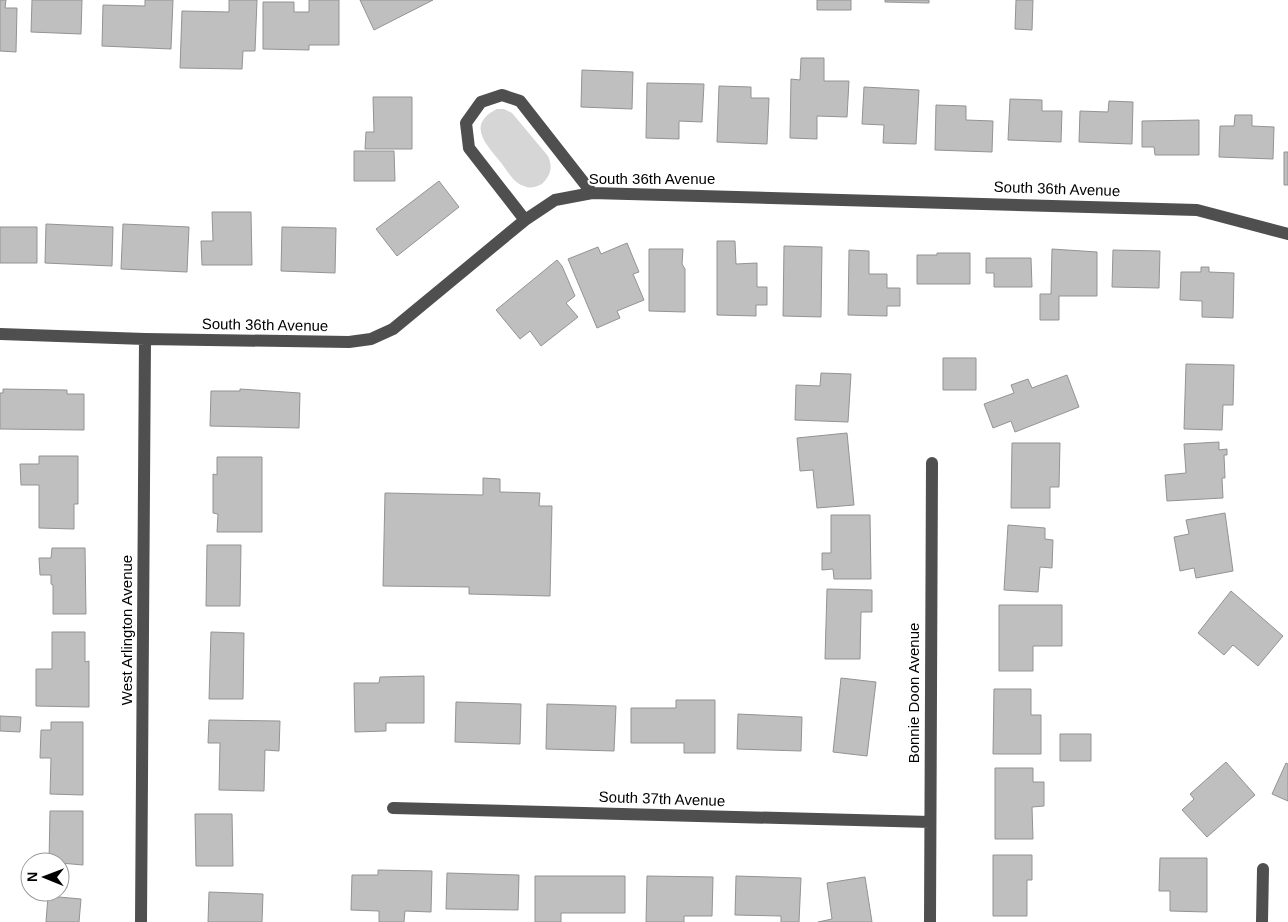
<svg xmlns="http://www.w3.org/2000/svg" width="1288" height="922" viewBox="0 0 1288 922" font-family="Arial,sans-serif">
<rect width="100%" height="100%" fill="#fff"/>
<path fill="#d6d6d6" d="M 497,109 L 504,109 L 512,113 L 548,156 C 553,167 551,175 542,184 C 536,187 530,189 524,186 C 514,183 508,172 502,164 C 487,145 465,125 497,109 Z"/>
<path fill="#bfbfbf" stroke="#939393" d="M 0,0 L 6,0 L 5,8 L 17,8 L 16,52 L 0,51 Z
M 32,0 L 82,0 L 81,34 L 31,32 Z
M 145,0 L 173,0 L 171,49 L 102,46 L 103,5 L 145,6 Z
M 229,0 L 257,0 L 255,51 L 243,51 L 242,69 L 180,68 L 182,11 L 229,12 Z
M 309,0 L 339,0 L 339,45 L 309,45 L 309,50 L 263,49 L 263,2 L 294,2 L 294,12 L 309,12 Z
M 360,0 L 433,0 L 374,30 Z
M 817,0 L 851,0 L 851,10 L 817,10 Z
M 885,0 L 929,0 L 929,3 L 885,2 Z
M 1016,0 L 1033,0 L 1032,30 L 1015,29 Z
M 801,58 L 824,58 L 824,81 L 849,81 L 847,117 L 817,116 L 817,139 L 790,138 L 791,79 L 800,80 Z
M 582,70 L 633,72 L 632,109 L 581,107 Z
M 647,83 L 704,84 L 702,122 L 679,121 L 679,139 L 646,138 Z
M 719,86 L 751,87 L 751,98 L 769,98 L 767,144 L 717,142 Z
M 864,87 L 919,90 L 916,144 L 883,143 L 884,125 L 862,124 Z
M 373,97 L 412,97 L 412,149 L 365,149 L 366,132 L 374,132 Z
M 1010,99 L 1042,100 L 1042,111 L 1062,111 L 1061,142 L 1008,140 Z
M 1109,101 L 1133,102 L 1132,144 L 1079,142 L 1080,111 L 1108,112 Z
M 936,105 L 966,106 L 966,120 L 993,121 L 992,152 L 935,150 Z
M 1235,115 L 1252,115 L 1252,126 L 1274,127 L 1273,159 L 1219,157 L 1220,126 L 1234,126 Z
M 1199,120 L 1199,155 L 1155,155 L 1154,147 L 1142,147 L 1142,121 Z
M 354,151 L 394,151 L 395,181 L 354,181 Z
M 1284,152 L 1288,152 L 1288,185 L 1284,185 Z
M 439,181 L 459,207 L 397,256 L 376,229 Z
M 212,212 L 251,212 L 252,265 L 202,265 L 201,241 L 213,241 Z
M 46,224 L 113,227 L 112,266 L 45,263 Z
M 123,224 L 189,227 L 187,272 L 121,269 Z
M 0,227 L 37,227 L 37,263 L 0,263 Z
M 282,227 L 336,228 L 335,273 L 281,271 Z
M 717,241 L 735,241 L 736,264 L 757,263 L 757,287 L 767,287 L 767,305 L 756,305 L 756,316 L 717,315 Z
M 627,243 L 639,272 L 633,274 L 644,300 L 617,311 L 620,318 L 597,328 L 568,259 L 598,247 L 601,254 Z
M 784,246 L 822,247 L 821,317 L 783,316 Z
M 649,249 L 683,249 L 682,264 L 685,269 L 685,312 L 649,311 Z
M 1052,249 L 1097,252 L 1097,296 L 1059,296 L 1059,320 L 1040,320 L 1040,294 L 1051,294 Z
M 849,250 L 869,251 L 869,274 L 887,274 L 887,288 L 900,288 L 900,306 L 887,306 L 887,316 L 848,315 Z
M 1113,250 L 1160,251 L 1159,288 L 1112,287 Z
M 937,253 L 970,253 L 970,284 L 917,284 L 917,255 L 937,255 Z
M 986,258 L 1031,258 L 1032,287 L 994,287 L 994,273 L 986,273 Z
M 557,260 L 562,266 L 575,296 L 566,303 L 578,317 L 541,346 L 530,331 L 520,339 L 496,310 Z
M 1201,267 L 1209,267 L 1209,272 L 1234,273 L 1233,318 L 1202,317 L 1202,301 L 1180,300 L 1181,272 L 1201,272 Z
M 943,358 L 976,358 L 976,390 L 943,390 Z
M 1186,364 L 1234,365 L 1233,405 L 1223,405 L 1222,430 L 1184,429 Z
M 821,373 L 851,374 L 848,422 L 795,420 L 796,385 L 820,386 Z
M 1067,375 L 1079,407 L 1015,432 L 1011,421 L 993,428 L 984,404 L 1014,393 L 1011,385 L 1028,379 L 1032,388 Z
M 3,389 L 67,390 L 67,394 L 84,394 L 84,430 L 0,429 L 0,393 L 3,393 Z
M 240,389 L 300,393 L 299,428 L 210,426 L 211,391 L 240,391 Z
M 847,433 L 854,505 L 817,508 L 813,470 L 800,471 L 797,438 Z
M 1219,442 L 1219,450 L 1227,449 L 1227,455 L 1224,455 L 1225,478 L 1222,478 L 1223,498 L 1167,501 L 1165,475 L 1186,473 L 1184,444 Z
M 1012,443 L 1060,443 L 1059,487 L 1050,487 L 1050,508 L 1011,508 Z
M 39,456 L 78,456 L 78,504 L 74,504 L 74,529 L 39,528 L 39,485 L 21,485 L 20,464 L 39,464 Z
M 217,457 L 262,457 L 262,532 L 217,532 L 218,514 L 213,513 L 213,474 L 217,475 Z
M 483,478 L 500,479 L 500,492 L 540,493 L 539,506 L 552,506 L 550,596 L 469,594 L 469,587 L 383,586 L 385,493 L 483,495 Z
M 1225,513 L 1233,571 L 1196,578 L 1194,568 L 1180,571 L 1174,537 L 1189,534 L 1186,520 Z
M 831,515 L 870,515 L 871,579 L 834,579 L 833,569 L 822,570 L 822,553 L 831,553 Z
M 1008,525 L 1045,528 L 1045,539 L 1053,540 L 1052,568 L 1040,567 L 1038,592 L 1004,590 Z
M 207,545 L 241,545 L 240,606 L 206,606 Z
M 52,548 L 85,548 L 86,614 L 53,614 L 53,585 L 51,584 L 51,575 L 40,575 L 39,558 L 51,558 Z
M 827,589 L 872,590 L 872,612 L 861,612 L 860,659 L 825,659 Z
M 1231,591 L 1283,636 L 1258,666 L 1233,645 L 1224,655 L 1198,633 Z
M 999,605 L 1062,605 L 1062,646 L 1033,646 L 1033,671 L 999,671 Z
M 52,632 L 85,632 L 85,662 L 89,661 L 89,707 L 36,706 L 36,669 L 52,669 Z
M 211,632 L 244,633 L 243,699 L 209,699 Z
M 424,676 L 424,723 L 386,723 L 386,731 L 355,732 L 354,683 L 379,683 L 380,677 Z
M 841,678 L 876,682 L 867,756 L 833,752 Z
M 994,689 L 1031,689 L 1031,715 L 1041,715 L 1041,754 L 993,754 Z
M 676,700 L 715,700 L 715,753 L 684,753 L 684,743 L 631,743 L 631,708 L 676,708 Z
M 456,702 L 521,704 L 520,744 L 455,742 Z
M 547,704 L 616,706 L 614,751 L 546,749 Z
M 738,714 L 802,717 L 801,751 L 737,749 Z
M 0,716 L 21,717 L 20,732 L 0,731 Z
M 209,720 L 280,721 L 279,751 L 265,750 L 264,791 L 219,790 L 220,743 L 208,743 Z
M 51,722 L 83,722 L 83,795 L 50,794 L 51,758 L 40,758 L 41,730 L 51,730 Z
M 1060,734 L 1091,734 L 1091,761 L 1060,761 Z
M 1226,762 L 1255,795 L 1207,837 L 1182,810 L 1194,799 L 1190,794 Z
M 1286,763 L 1288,764 L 1288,801 L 1272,794 Z
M 995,768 L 1033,768 L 1033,782 L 1044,782 L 1044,806 L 1032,807 L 1033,839 L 995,839 Z
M 50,811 L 83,811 L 83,865 L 49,862 Z
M 195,814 L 232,814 L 233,866 L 196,866 Z
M 993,855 L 1032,855 L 1032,880 L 1027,880 L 1027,916 L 993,916 Z
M 1160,858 L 1207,858 L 1207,912 L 1170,911 L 1170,891 L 1159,891 Z
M 378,870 L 432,871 L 431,912 L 405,911 L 404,922 L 379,922 L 379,911 L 351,910 L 352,875 L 378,875 Z
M 447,873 L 519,875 L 518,910 L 446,909 Z
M 535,876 L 625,876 L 625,913 L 561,913 L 561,922 L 535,922 Z
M 647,876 L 713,877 L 712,916 L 684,916 L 684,922 L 646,922 Z
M 736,876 L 801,878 L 799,922 L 781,922 L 781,916 L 735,915 Z
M 865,877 L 872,922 L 818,922 L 832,919 L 827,883 Z
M 209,892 L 263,894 L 262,922 L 208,922 Z
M 48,896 L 81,899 L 79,922 L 46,922 Z"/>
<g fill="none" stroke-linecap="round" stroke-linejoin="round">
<path stroke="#4f4f4f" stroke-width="12" d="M 525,220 L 469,148 L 466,123 L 481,102 L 502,95 L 520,101 L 592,193
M 0,334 L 145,339 L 349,342 L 371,339 L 393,329 L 525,220 L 555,200 L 592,193 L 1197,210 L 1288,234
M 393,808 L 930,822
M 141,922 L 145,339
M 930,922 L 932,463
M 1262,922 L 1263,869"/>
</g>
<g text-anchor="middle" stroke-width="4" stroke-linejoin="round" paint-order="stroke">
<g font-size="15" fill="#000" stroke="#fff">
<text x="652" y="184">South 36th Avenue</text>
<text transform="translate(1057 189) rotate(2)" y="5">South 36th Avenue</text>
<text transform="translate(265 325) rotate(1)" y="5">South 36th Avenue</text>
<text transform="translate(127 630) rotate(-90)" y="5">West Arlington Avenue</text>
<text transform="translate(914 693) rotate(-90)" y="5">Bonnie Doon Avenue</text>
<text transform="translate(662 799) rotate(2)" y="5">South 37th Avenue</text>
</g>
</g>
<g transform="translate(45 877) rotate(271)"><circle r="24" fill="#ffffff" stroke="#999999"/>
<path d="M0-4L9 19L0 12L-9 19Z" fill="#000000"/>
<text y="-8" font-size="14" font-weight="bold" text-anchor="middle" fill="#000000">N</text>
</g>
</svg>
